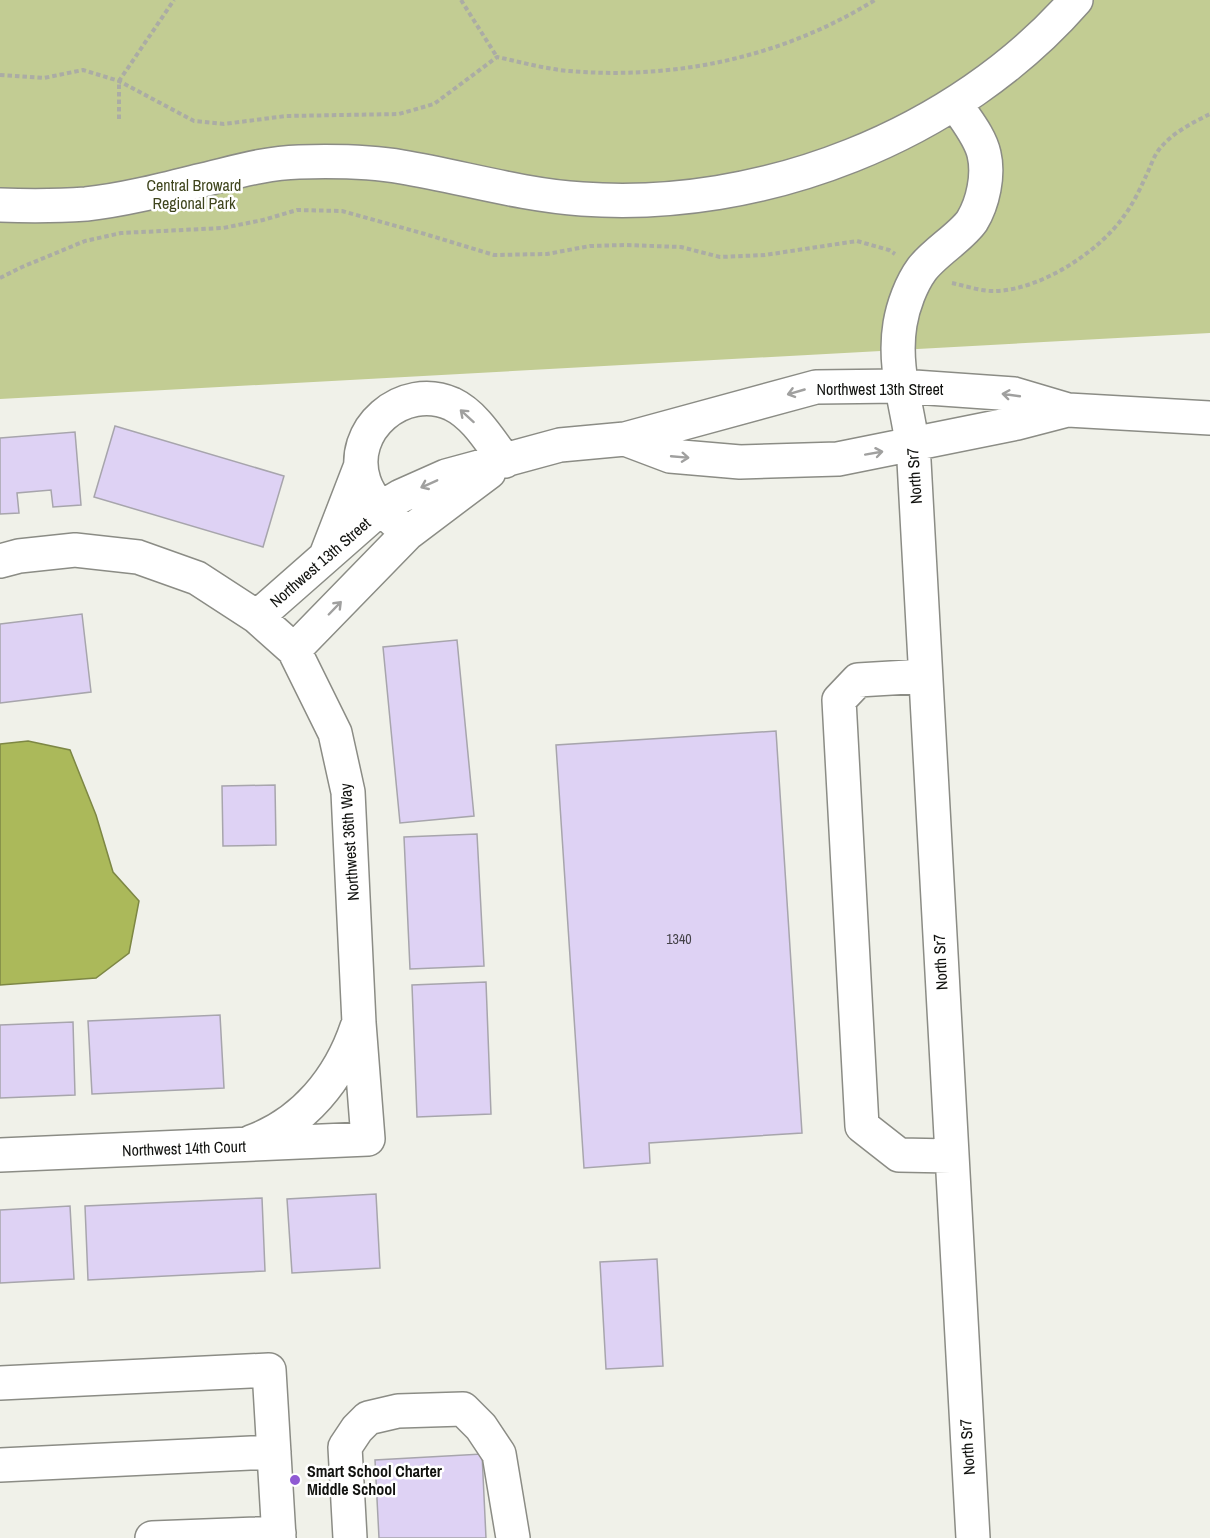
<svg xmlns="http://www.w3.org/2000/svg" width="1210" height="1538" viewBox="0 0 1210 1538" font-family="'Archivo Narrow',sans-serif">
<rect width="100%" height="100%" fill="#f0f1e9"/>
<path fill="#c2cc93" d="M 0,0 L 1210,0 L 1210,333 L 0,399 Z"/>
<path fill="#abb95a" stroke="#7d8744" stroke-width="1.5" d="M 28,741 L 70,750 L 96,815 L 113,872 L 139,901 L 129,953 L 96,978 L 0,985 L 0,744 Z"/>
<path fill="#ded2f4" stroke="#a7a5ac" stroke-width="1.5" d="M 115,426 L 284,476 L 263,547 L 94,497 Z
M 75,432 L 81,505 L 53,507 L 51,490 L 17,493 L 19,513 L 0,514 L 0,438 Z
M 82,614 L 91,692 L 0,703 L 0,624 Z
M 457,640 L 474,816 L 400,823 L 383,647 Z
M 776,731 L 802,1133 L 649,1143 L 650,1163 L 584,1168 L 556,745 Z
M 275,785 L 276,845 L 223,846 L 222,786 Z
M 477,834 L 484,966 L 410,969 L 404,837 Z
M 486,982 L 491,1114 L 417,1117 L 412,985 Z
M 220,1015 L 224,1088 L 92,1094 L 88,1021 Z
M 73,1022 L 75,1095 L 0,1098 L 0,1025 Z
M 376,1194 L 380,1268 L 292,1273 L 287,1199 Z
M 262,1198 L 265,1271 L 88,1280 L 85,1206 Z
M 70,1206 L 74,1279 L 0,1283 L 0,1210 Z
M 657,1259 L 663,1366 L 606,1369 L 600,1262 Z
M 482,1454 L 486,1538 L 379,1538 L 375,1460 Z"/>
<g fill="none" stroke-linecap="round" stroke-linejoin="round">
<defs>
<path id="minor" d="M 955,103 C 965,119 980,136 984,154 C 989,175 983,203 972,221 C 961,237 935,252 922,269 C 911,284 903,306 900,324 C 892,372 911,414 914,461 L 973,1538
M 0,205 C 29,206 57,206 86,204 C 123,200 162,190 198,181 C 233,173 263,163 299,162 C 334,161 368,161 402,167 C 462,177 521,195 582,199 C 762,212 957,136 1076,0
M 625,439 L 670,456 L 740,462 L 838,459 L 1017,423 L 1067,410
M 408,533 C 392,518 371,503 364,481 C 347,430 403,382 452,404 C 475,415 490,441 505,461
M 327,553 L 361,465
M 0,561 L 19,556 L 75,550 L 138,557 L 197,578 L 257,617 L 294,650 L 335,733 L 348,792 L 359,1023 L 368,1139 L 0,1155
M 257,617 L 381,508 L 401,496 L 446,476 L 560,445 L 625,439 L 816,387 L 900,386 L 1014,394 L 1068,410 L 1210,418
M 294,650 L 408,533 L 489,472
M 925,676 L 858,680 L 839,700 L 862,1126 L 899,1155 L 951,1156
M 251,1142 C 304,1123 340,1078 357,1027
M 0,1383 L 269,1370 L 279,1538
M 0,1465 L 274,1452
M 152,1538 L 279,1533
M 350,1538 L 345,1447 L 357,1429 L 368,1418 L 398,1411 L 463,1409 L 481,1427 L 499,1454 L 513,1538"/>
</defs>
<use href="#minor" stroke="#8b8c85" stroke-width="36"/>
<path stroke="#abaca5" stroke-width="4" stroke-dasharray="4.5 3" stroke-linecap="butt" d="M 461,0 L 497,57
M 0,75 L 44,78 L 83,70 L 119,81 L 194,121 L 224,124 L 286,116 L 399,114 L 434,104 L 497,57 C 521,62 545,69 569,71 C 676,80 783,57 875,0
M 119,119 L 119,81 L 174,0
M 0,278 L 22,267 L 85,241 L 121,233 L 223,228 L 263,220 L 297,210 L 342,211 L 425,234 L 494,255 L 547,254 L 590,246 L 625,245 L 681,247 L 720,257 L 765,255 L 857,241 L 889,250 L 895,254
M 952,283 C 966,286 983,292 997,291 C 1041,289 1099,252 1124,216 C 1133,204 1140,189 1146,176 C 1150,168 1153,158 1158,151 C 1170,134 1192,123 1210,114"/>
<use href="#minor" stroke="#fff" stroke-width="33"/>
</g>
<defs><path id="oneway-shaft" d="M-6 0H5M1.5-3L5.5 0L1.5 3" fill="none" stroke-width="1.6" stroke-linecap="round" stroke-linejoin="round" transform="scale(1.5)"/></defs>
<g stroke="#a0a09f">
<use href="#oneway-shaft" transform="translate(796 392) rotate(164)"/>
<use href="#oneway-shaft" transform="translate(1011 395) rotate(-172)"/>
<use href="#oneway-shaft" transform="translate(467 416) rotate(-138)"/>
<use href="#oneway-shaft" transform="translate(874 453) rotate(-10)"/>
<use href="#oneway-shaft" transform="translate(680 457) rotate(5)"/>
<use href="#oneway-shaft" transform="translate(429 484) rotate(156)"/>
<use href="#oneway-shaft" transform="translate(335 608) rotate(-46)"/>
</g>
<circle fill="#8f5ad3" stroke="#fff" stroke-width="2" cx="295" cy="1480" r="6"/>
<g text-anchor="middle" stroke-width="5" stroke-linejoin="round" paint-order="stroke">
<g font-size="14" fill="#444248">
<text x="679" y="944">1340</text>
</g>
<g font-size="16" fill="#3f451d" stroke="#fff">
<text x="194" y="191">Central Broward<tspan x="194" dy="18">Regional Park</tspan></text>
</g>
<g font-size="16" fill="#11120f" stroke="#fff">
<text x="880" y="395">Northwest 13th Street</text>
<text transform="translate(914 476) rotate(-94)" y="6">North Sr7</text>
<text transform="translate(320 562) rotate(-41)" y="6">Northwest 13th Street</text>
<text transform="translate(349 842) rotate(-94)" y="6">Northwest 36th Way</text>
<text transform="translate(940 962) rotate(-93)" y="6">North Sr7</text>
<text transform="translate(184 1148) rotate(-2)" y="6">Northwest 14th Court</text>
<text transform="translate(967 1447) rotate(-94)" y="6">North Sr7</text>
</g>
<g font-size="16" font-weight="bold" fill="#11120f" stroke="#fff" text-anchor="start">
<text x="307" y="1477">Smart School Charter<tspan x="307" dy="18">Middle School</tspan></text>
</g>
</g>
</svg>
